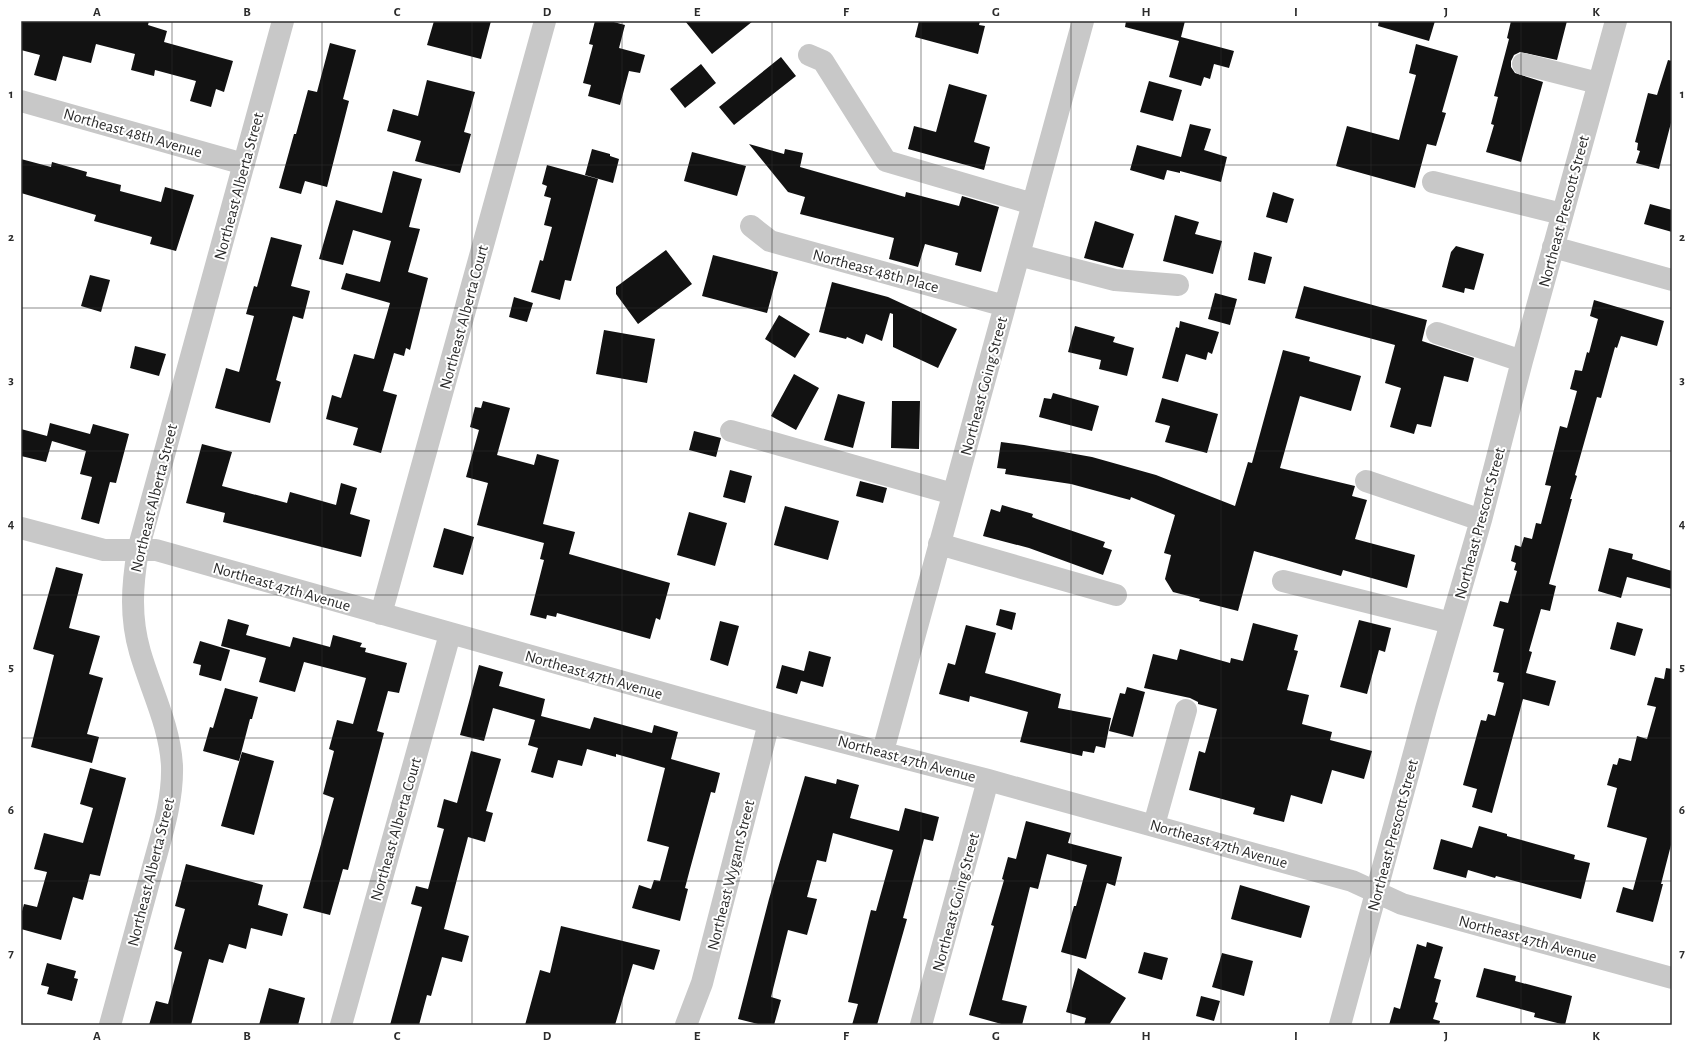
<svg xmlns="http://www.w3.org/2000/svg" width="1693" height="1046" viewBox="0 0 1693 1046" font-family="'Alegreya Sans',sans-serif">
<rect width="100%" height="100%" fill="#fff"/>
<path fill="#121212" d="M 21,21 L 149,21 L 148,25 L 167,31 L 164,42 L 233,61 L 224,92 L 216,89 L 211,107 L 190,101 L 196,81 L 155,70 L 154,76 L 131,70 L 135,54 L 96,44 L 91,63 L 63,56 L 56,81 L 34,75 L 40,55 L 21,50 Z
M 434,21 L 491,21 L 481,59 L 427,45 Z
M 595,21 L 610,21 L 625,25 L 619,48 L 645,55 L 640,73 L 629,71 L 620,105 L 588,96 L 591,85 L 583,83 L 593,45 L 589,44 Z
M 685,21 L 753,21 L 712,54 Z
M 919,21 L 980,21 L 979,25 L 985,26 L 978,54 L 915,37 Z
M 1126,21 L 1185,21 L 1181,37 L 1234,51 L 1229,68 L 1214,64 L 1210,79 L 1204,77 L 1201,86 L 1169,77 L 1179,41 L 1125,27 Z
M 1379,21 L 1435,21 L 1429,41 L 1378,26 Z
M 1511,21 L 1567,21 L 1557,60 L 1520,52 L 1514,55 L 1511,61 L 1511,67 L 1515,73 L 1543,82 L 1521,162 L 1486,152 L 1494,125 L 1491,124 L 1498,97 L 1494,96 L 1509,39 L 1507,38 Z
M 330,43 L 356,50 L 343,99 L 349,101 L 327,187 L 305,181 L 301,194 L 279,188 L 294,134 L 296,134 L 308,90 L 317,92 Z
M 1416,44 L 1458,56 L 1442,112 L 1446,113 L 1436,146 L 1427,144 L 1415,188 L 1336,166 L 1347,126 L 1399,140 L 1416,75 L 1409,73 Z
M 781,57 L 796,76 L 734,125 L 719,107 Z
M 1668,60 L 1672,61 L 1672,119 L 1659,169 L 1636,163 L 1640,151 L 1637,150 L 1638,143 L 1635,142 L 1648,93 L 1657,95 Z
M 701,64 L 716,83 L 685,108 L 670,89 Z
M 427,80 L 475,92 L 464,132 L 471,134 L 460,173 L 415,161 L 421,141 L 387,131 L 393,109 L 418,116 Z
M 1149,81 L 1182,90 L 1173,121 L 1140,112 Z
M 949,84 L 987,95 L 974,142 L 990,147 L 984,170 L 908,149 L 914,126 L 936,132 Z
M 1190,124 L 1211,129 L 1204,150 L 1227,157 L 1221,182 L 1180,171 L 1180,173 L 1167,170 L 1164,180 L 1130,170 L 1137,145 L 1181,157 Z
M 749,144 L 784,154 L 785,149 L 803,153 L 800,167 L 905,197 L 906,192 L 959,206 L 962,196 L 999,207 L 981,272 L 955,265 L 958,253 L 925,244 L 918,267 L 889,259 L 894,238 L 800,214 L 805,197 L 788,192 Z
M 592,149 L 610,154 L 610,156 L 619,159 L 613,183 L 585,175 Z
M 692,152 L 746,166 L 737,196 L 684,181 Z
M 21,159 L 51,167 L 52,162 L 87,172 L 86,176 L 121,185 L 120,191 L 161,202 L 165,187 L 194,195 L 176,251 L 150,244 L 152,237 L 94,221 L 96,215 L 21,193 Z
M 547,165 L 598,179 L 571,281 L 565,280 L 560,300 L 531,292 L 540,260 L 543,261 L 552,227 L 544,225 L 551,198 L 544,196 L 547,186 L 542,184 Z
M 393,171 L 422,179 L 409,227 L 420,229 L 408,272 L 428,278 L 410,350 L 406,348 L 404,356 L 394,353 L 383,391 L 397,395 L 381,453 L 353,445 L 358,428 L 326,419 L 332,395 L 341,398 L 354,354 L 374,359 L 390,303 L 341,289 L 346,273 L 380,282 L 391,241 L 353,230 L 343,265 L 319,259 L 336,200 L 382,213 Z
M 1273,192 L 1294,199 L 1287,223 L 1266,217 Z
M 1650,204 L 1672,210 L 1672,232 L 1644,224 Z
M 1175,215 L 1199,222 L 1195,234 L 1222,241 L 1213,274 L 1163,261 Z
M 1095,221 L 1134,234 L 1123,268 L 1084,258 Z
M 271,237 L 302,245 L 291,286 L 310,291 L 303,319 L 293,316 L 276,380 L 281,382 L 270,423 L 215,408 L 226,368 L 239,372 L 254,316 L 246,314 L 254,286 L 257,287 Z
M 1456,246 L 1484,254 L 1474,290 L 1465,288 L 1464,293 L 1442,287 L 1451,252 Z
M 666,250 L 692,284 L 638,324 L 616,294 L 616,287 Z
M 1254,252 L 1272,257 L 1265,284 L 1248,280 Z
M 713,255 L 778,272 L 767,313 L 702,296 Z
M 90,275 L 110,280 L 101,312 L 81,306 Z
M 832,282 L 888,297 L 957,329 L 938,368 L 893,347 L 893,314 L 890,313 L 882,341 L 866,334 L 863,344 L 847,337 L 846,339 L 819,332 Z
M 1304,286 L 1427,320 L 1422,341 L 1474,358 L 1468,382 L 1444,376 L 1431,427 L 1417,424 L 1414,434 L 1390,427 L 1401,388 L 1385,383 L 1395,345 L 1295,318 Z
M 1215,293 L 1237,299 L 1230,325 L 1208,319 Z
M 514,297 L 533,303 L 527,322 L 509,317 Z
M 1594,300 L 1664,321 L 1657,346 L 1621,336 L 1617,348 L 1615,347 L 1601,398 L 1597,397 L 1575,475 L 1577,476 L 1570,499 L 1572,499 L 1549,584 L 1556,586 L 1550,611 L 1541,609 L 1529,651 L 1532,652 L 1526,673 L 1556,681 L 1549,706 L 1523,699 L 1492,813 L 1472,807 L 1477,789 L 1463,785 L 1481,720 L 1486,721 L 1488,714 L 1495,716 L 1504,683 L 1497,681 L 1499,673 L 1493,672 L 1504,629 L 1493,626 L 1500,601 L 1508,603 L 1517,571 L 1514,570 L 1516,563 L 1511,561 L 1515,545 L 1521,547 L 1524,537 L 1532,539 L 1536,523 L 1541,524 L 1551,486 L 1545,485 L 1560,426 L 1567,428 L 1577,391 L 1570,389 L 1575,370 L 1582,371 L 1587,352 L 1589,353 L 1598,319 L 1590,316 Z
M 779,315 L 810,334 L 795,358 L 765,339 Z
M 1180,321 L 1219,332 L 1212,354 L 1208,352 L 1206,360 L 1186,354 L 1178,382 L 1162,378 L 1176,327 L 1179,328 Z
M 1075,326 L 1115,337 L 1113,342 L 1134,348 L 1127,376 L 1099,369 L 1101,360 L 1068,352 Z
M 604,330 L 655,339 L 647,383 L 596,374 Z
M 135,346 L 166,354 L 159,376 L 130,368 Z
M 1283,350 L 1310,357 L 1309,361 L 1361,376 L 1351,411 L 1300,396 L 1280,468 L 1355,486 L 1352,496 L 1367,500 L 1355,539 L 1415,555 L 1407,588 L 1343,570 L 1341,576 L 1254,551 L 1238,611 L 1199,601 L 1200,599 L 1173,592 L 1165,579 L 1171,555 L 1164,553 L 1175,515 L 1131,497 L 1130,500 L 1071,484 L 1005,474 L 1006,469 L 997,468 L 1001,442 L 1024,445 L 1092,457 L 1156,475 L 1235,506 L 1248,462 L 1252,463 Z
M 794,374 L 819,388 L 796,430 L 771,416 Z
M 1053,393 L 1099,406 L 1092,431 L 1039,417 L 1044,398 L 1051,399 Z
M 838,394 L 865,402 L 853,448 L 824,440 Z
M 1162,398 L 1218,414 L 1207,453 L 1165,442 L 1170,426 L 1155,422 Z
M 483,401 L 510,408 L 497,455 L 534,465 L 537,454 L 559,460 L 543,524 L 575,532 L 569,554 L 670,583 L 660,620 L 656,618 L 650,639 L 557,613 L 556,617 L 547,615 L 546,619 L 530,615 L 544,560 L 540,559 L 544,543 L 477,525 L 488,483 L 466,477 L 479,430 L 470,427 L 475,407 L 481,408 Z
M 892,401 L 920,401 L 919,449 L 891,448 Z
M 50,423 L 90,434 L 93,424 L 129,434 L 116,483 L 110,482 L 99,524 L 81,519 L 92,477 L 80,474 L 86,451 L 52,441 L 46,462 L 21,456 L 21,429 L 47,436 Z
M 694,431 L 721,438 L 716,457 L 689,450 Z
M 202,444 L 232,452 L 222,486 L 287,503 L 290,492 L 336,505 L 341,483 L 357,488 L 350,514 L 370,520 L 361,557 L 223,522 L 225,513 L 186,503 Z
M 730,470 L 752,476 L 745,503 L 723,497 Z
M 860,481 L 887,488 L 883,503 L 856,496 Z
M 1002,505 L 1033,514 L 1032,517 L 1037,519 L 1105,542 L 1103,547 L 1112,550 L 1103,575 L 1029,548 L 983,536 L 991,509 L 1000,512 Z
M 785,506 L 839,521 L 828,560 L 774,545 Z
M 689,512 L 727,523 L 715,566 L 677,555 Z
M 444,528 L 474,537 L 463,575 L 433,567 Z
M 1609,548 L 1633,554 L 1632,559 L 1672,571 L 1672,589 L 1627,577 L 1621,598 L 1598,591 Z
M 56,567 L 83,574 L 69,628 L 100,636 L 89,674 L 103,678 L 87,734 L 99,737 L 92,763 L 31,747 L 54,655 L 33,649 Z
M 1000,609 L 1016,613 L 1012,630 L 996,625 Z
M 228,619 L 249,625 L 246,635 L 290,647 L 293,637 L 330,647 L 333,635 L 362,643 L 360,647 L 366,648 L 365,652 L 407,663 L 399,693 L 388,691 L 377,731 L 384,733 L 348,870 L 343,869 L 330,915 L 303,908 L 334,798 L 323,794 L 334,751 L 329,749 L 337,720 L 353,724 L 366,678 L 304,662 L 295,692 L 259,682 L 266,658 L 221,646 Z
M 1359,620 L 1391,628 L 1385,652 L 1379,650 L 1367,694 L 1340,687 Z
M 720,621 L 739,626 L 728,666 L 710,660 Z
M 1617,622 L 1643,629 L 1635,656 L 1610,649 Z
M 1253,623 L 1298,635 L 1294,650 L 1298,651 L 1287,690 L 1309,695 L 1302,724 L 1332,732 L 1330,740 L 1372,751 L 1364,779 L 1332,770 L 1322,804 L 1291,795 L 1284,822 L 1253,814 L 1255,808 L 1189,790 L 1199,751 L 1205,753 L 1217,709 L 1198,704 L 1198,702 L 1190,698 L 1144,688 L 1153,654 L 1177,660 L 1180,649 L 1230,663 L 1231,658 L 1243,661 Z
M 966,625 L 996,633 L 985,673 L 1061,694 L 1058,708 L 1111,718 L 1105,748 L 1096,746 L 1094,753 L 1083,751 L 1082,756 L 1020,742 L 1028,712 L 970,696 L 969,702 L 939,694 L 948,663 L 955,665 Z
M 200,641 L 230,650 L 221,681 L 199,675 L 201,665 L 193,663 Z
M 809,651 L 831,657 L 823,687 L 801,681 L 797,694 L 776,688 L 782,665 L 804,671 Z
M 479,665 L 503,672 L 499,686 L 545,699 L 541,716 L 590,729 L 594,717 L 652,733 L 654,725 L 678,732 L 671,759 L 720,773 L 715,793 L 711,792 L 690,869 L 685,888 L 688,889 L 680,921 L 632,908 L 639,885 L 651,889 L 654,880 L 660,881 L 669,847 L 647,841 L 665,768 L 616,754 L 616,757 L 587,749 L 582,766 L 558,760 L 553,778 L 531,772 L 538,748 L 528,745 L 535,720 L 493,708 L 484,741 L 460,735 Z
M 1666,668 L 1672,669 L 1672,841 L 1661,884 L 1663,884 L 1653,922 L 1616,912 L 1623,887 L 1633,890 L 1647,838 L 1607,827 L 1617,788 L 1607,785 L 1613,764 L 1617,765 L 1619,758 L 1631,761 L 1637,736 L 1647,739 L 1656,707 L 1647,705 L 1655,677 L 1664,679 Z
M 1127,687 L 1145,692 L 1133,737 L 1109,731 L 1120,693 L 1125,694 Z
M 225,688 L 258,697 L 252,719 L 250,719 L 239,761 L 203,751 L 210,727 L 213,728 Z
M 471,751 L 501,759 L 486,811 L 493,813 L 485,842 L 468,837 L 444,929 L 469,936 L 462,962 L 442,957 L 431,996 L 427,995 L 419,1025 L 390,1025 L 422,907 L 411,904 L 416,886 L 428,889 L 444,829 L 437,827 L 444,799 L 457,803 Z
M 242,752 L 274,761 L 254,835 L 221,826 Z
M 90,768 L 126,778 L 100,876 L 90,874 L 83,900 L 73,897 L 61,940 L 21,929 L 21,915 L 24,904 L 37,907 L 47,872 L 34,869 L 44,833 L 83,843 L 93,808 L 80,804 Z
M 805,776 L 836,784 L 837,779 L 859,785 L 850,818 L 899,831 L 905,808 L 939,817 L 933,841 L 924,839 L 903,918 L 907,919 L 877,1025 L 852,1025 L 858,1004 L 848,1002 L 871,910 L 876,911 L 893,850 L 833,833 L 826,862 L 817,860 L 807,897 L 817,899 L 807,935 L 788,930 L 771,997 L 781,1000 L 774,1025 L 762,1025 L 738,1019 L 769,899 Z
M 1026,821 L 1071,833 L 1068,843 L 1122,857 L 1115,886 L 1107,883 L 1086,959 L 1061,952 L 1074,906 L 1076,906 L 1087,865 L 1047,854 L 1038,889 L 1030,887 L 1002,1000 L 1027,1006 L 1022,1025 L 1005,1025 L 969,1015 L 994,926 L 991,925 L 1004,880 L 1002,879 L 1008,857 L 1016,859 Z
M 1479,826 L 1507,834 L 1507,836 L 1575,855 L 1574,859 L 1590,863 L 1581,899 L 1496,876 L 1495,878 L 1468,870 L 1466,878 L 1433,869 L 1441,839 L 1472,848 Z
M 186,864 L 263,885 L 258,905 L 288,914 L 282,936 L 251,928 L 246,949 L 229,944 L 223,963 L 209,959 L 191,1025 L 149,1025 L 156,1001 L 168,1004 L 182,952 L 174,949 L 185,909 L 175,906 Z
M 1240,885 L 1310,906 L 1301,938 L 1231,919 Z
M 561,926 L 660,950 L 654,970 L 633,964 L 615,1025 L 525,1025 L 540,970 L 550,973 Z
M 1427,942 L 1443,947 L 1434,978 L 1441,980 L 1435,1002 L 1438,1003 L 1433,1019 L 1440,1021 L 1439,1025 L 1389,1025 L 1394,1007 L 1400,1009 L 1417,944 L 1426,947 Z
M 1144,952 L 1168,958 L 1162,980 L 1138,973 Z
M 1222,953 L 1253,961 L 1244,996 L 1212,987 Z
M 47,963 L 76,971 L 74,978 L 78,979 L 72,1001 L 47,994 L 49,987 L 41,985 Z
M 1078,968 L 1126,998 L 1109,1025 L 1084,1025 L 1086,1018 L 1066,1012 Z
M 1484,968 L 1516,976 L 1515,981 L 1572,996 L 1565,1025 L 1534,1017 L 1535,1013 L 1476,997 Z
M 269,988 L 305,998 L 298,1025 L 259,1025 Z
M 1201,996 L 1220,1001 L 1214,1021 L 1196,1016 Z"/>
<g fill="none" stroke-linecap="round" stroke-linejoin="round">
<path stroke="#c8c8c8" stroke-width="22" d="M 809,55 L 823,61 L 886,161 L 1033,204
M 1523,64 L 1598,83
M 21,101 L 244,164
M 1433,182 L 1562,214
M 751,226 L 770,241 L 1005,306
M 1553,247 L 1672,280
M 1019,255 L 1115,280 L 1178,285
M 1437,333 L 1522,361
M 731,431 L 953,494
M 1366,481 L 1481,520
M 21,528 L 104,550 L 156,550 L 769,723 L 988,780 L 1352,881 L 1402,904 L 1672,978
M 939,544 L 1116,595
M 1283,581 L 1451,623
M 381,614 L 545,21
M 883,751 L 1083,21
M 1154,825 L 1186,710
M 110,1025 C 124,972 139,920 153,867 C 162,834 173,800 172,766 C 170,726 151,690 140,652 C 130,617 132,586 138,550 L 283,21
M 341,1025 L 450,634
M 686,1025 L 702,983 L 769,723
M 921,1025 L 988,780
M 1340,1025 L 1426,709 L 1481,520 L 1522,361 L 1616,21"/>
</g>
<path fill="none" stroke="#2b2b2b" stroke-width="1" stroke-opacity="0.55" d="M 172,21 L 172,1025M 322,21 L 322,1025M 472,21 L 472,1025M 622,21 L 622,1025M 772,21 L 772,1025M 921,21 L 921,1025M 1071,21 L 1071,1025M 1221,21 L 1221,1025M 1371,21 L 1371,1025M 1521,21 L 1521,1025M 21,165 L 1672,165M 21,308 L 1672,308M 21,451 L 1672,451M 21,595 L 1672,595M 21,738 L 1672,738M 21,881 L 1672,881"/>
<g text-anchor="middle" stroke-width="4" stroke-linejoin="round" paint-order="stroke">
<g font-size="16" fill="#2b2b2b" stroke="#fff">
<text transform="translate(133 132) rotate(16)" y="6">Northeast 48th Avenue</text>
<text transform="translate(238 186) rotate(-75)" y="6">Northeast Alberta Street</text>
<text transform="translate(1563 211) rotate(-75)" y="6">Northeast Prescott Street</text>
<text transform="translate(876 270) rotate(15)" y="6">Northeast 48th Place</text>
<text transform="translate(463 317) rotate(-75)" y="6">Northeast Alberta Court</text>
<text transform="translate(983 386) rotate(-75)" y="6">Northeast Going Street</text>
<text transform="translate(153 498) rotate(-76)" y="6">Northeast Alberta Street</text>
<text transform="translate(1479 523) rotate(-75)" y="6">Northeast Prescott Street</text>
<text transform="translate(282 586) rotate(16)" y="6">Northeast 47th Avenue</text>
<text transform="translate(594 674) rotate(16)" y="6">Northeast 47th Avenue</text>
<text transform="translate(907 758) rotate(15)" y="6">Northeast 47th Avenue</text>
<text transform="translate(395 829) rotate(-74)" y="6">Northeast Alberta Court</text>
<text transform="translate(1392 835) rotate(-75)" y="6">Northeast Prescott Street</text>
<text transform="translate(1219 843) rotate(16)" y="6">Northeast 47th Avenue</text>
<text transform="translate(150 872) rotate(-76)" y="6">Northeast Alberta Street</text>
<text transform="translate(730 875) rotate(-76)" y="6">Northeast Wygant Street</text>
<text transform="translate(955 902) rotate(-75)" y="6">Northeast Going Street</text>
<text transform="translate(1528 938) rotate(15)" y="6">Northeast 47th Avenue</text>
</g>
</g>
<rect width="1693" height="1046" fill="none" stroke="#ffffff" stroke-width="44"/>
<rect x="22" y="22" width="1649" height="1002" fill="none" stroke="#2b2b2b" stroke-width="1.5"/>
<g font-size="13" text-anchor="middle" font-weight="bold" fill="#2b2b2b">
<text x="97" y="16">A</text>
<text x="247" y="16">B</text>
<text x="397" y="16">C</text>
<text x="547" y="16">D</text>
<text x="697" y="16">E</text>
<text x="846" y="16">F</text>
<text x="996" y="16">G</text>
<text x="1146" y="16">H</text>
<text x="1296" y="16">I</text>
<text x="1446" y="16">J</text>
<text x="1596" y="16">K</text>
<text x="11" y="98">1</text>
<text x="1682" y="98">1</text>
<text x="11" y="241">2</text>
<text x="1682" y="241">2</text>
<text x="11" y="384">3</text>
<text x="1682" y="384">3</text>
<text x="11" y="528">4</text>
<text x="1682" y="528">4</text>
<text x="11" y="671">5</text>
<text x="1682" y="671">5</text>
<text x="11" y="814">6</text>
<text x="1682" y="814">6</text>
<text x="11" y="957">7</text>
<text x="1682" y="957">7</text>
<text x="97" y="1040">A</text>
<text x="247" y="1040">B</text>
<text x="397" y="1040">C</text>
<text x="547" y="1040">D</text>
<text x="697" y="1040">E</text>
<text x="846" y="1040">F</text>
<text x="996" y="1040">G</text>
<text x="1146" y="1040">H</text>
<text x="1296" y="1040">I</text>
<text x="1446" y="1040">J</text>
<text x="1596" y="1040">K</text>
</g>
</svg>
